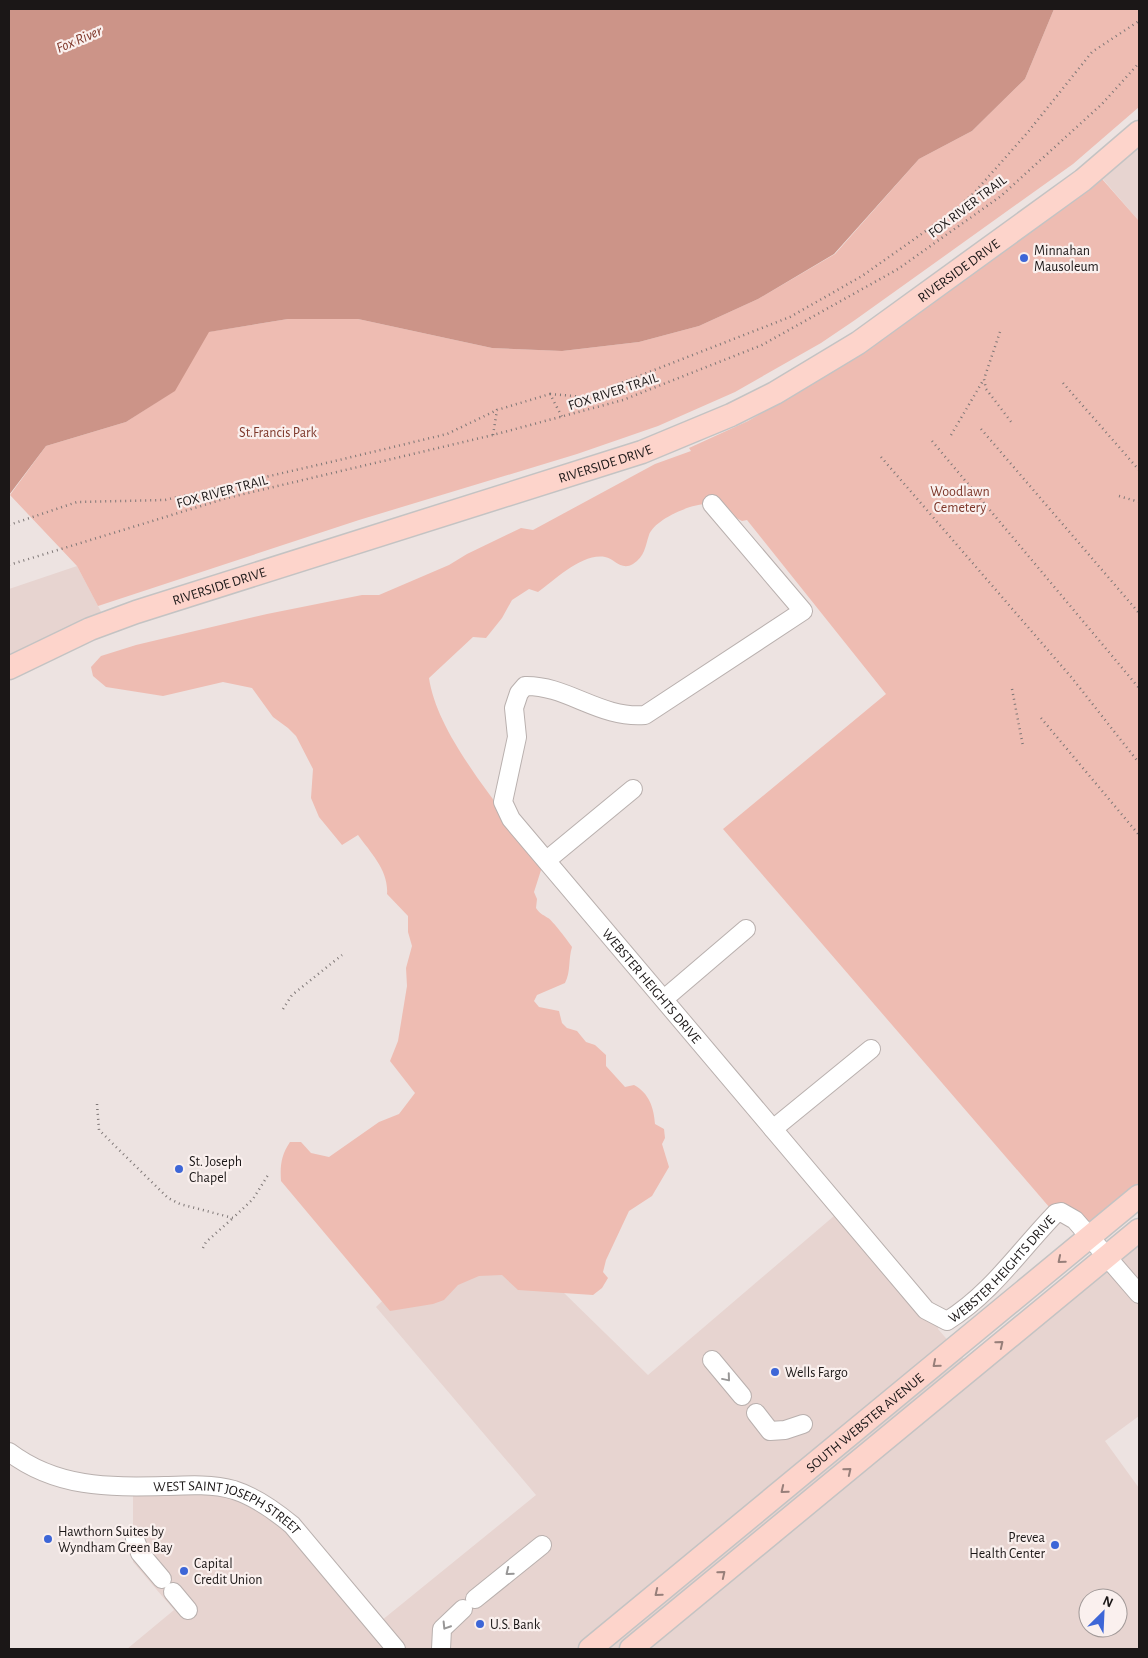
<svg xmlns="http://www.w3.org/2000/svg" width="1148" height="1658" viewBox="0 0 1148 1658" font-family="'Alegreya Sans',sans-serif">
<rect width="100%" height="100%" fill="#ede3e1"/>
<path fill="#e7d4d0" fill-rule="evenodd" d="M 1139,132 L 1139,221 L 1095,170 Z
M 77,566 L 107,623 L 9,668 L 9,589 Z
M 841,1210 L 941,1318 L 938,1329 L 971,1367 L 1139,1230 L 1139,1416 L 1105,1441 L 1139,1488 L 1139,1649 L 127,1649 L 174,1610 L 133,1562 L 133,1487 L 255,1498 L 376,1625 L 536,1495 L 376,1307 L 401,1283 L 518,1248 L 648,1375 ZM 1088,1598 L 1118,1598 L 1118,1628 L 1088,1628 Z"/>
<path fill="#eebcb2" d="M 1054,9 L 1139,9 L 1139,107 L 1073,164 L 855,320 L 821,343 L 735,392 L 658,426 L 577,454 L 359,520 L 98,606 L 77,566 L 10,495 L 46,446 L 126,422 L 174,391 L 208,332 L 288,319 L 358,319 L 492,348 L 562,351 L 639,342 L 699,326 L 758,299 L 835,254 L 919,159 L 972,131 L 1025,79 Z
M 1102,179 L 1139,221 L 1139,1205 L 1101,1236 L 1050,1208 L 723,829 L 886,694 L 747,520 L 742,521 C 733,517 725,509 716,505 C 700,499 655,518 649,535 C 645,547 645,556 633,564 C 621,571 615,559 605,557 C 582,553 555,580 538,592 L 529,589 L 512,600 L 502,618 L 486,638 L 473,637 L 429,678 C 438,740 508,814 542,867 L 534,892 L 537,899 L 536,908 C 540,914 542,914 548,918 C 552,920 569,942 572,947 C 568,960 571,971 565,983 L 537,995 L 534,1001 L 539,1007 L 559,1011 L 562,1023 L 567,1028 L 577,1031 L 586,1042 L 595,1045 L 606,1055 L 606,1066 L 625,1087 L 634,1085 C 649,1093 654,1108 655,1124 L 664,1129 L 665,1138 L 662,1144 L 669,1167 L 652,1196 L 629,1211 L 606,1260 L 603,1272 L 608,1278 L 602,1288 L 593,1295 L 518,1290 L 502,1275 L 479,1276 L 458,1285 L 444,1300 L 433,1304 L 390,1311 L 281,1181 C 280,1166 281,1155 290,1142 L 301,1142 L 311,1153 L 329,1157 L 379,1122 L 399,1114 L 415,1093 L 390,1061 L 398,1041 L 407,986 L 406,968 L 412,946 L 408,932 L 408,916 L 387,894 C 389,871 371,853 358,835 L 342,845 L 319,817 L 311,798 L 313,769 L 296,736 L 288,728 L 273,717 L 252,688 L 223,682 L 163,696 L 106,687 L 93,676 L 91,667 L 101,656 L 136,645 L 267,614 L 362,595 L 379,595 L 449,565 L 467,554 L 521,528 L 533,530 L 655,464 L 691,451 L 689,448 L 748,421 L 818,380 Z"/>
<path fill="#cc9488" d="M 9,9 L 1054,9 L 1025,79 L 972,131 L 919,159 L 834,254 L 758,299 L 699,326 L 639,342 L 562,351 L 492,348 L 358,319 L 288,319 L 209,332 L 175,391 L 126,422 L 46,446 L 9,495 Z"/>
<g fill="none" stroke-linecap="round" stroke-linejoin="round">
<defs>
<g id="minor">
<path id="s1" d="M 712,504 L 803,611 L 645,715 C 600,719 567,685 525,686 L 519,693 L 514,708 L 517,737 L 503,802 L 511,819 L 926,1310 L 947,1321 C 991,1294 1020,1250 1056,1213 L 1061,1212 L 1075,1220 L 1139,1294"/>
<path d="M 547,860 L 633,789"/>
<path d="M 664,999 L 746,929"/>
<path d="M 773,1129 L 871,1049"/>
<path d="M 712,1360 L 742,1396"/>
<path d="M 756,1413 L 770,1431 L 785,1430 L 803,1424"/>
<path id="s2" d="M 9,1452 C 58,1489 111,1487 169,1486 C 190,1485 213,1484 234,1490 C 256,1497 274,1510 292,1525 L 396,1649"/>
<path d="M 135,1539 L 140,1553 L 162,1579"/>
<path d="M 173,1592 L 188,1610"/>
<path d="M 475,1599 L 542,1545"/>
<path d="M 441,1649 L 442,1629 L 463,1609"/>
</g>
<g id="major">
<path id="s3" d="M 9,668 L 90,629 L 136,612 L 642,452 L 731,415 L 775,393 L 858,343 L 1083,180 L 1139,132"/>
<path id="s4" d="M 590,1649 L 1139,1196"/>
<path d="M 631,1649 L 1139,1230"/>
</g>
</defs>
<use href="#minor" stroke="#b9b0ae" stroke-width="20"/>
<use href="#major" stroke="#c4c3c3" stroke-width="25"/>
<path stroke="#7e7776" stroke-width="2.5" stroke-dasharray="1 4" stroke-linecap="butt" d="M 1000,332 L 984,379 L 986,389 L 1012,423
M 1063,383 L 1139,470
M 550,394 L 585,397 L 790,317 L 862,276 L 947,216 L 974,193 L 1028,132 L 1092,52 L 1139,21
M 981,429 L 1139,613
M 493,435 L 497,410 L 550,394 L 562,417
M 951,435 L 984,379
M 932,441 L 1139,688
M 881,457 L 1072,678 L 1139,763
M 1119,496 L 1139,502
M 9,525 L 77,502 L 165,500 L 335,461 L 447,434 L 497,410
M 9,565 L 227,498 L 493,435 L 623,400 L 762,345 L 898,269 L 1001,196 L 1102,104 L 1139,63
M 1012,689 L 1023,746
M 1041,718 L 1139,835
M 283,1009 L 292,995 L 342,955
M 97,1104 L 99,1130 L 168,1198 L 180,1204 L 233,1218 L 253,1199 L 268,1175
M 203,1248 L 206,1242 L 233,1218"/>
<use href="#minor" stroke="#fff" stroke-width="18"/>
<use href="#major" stroke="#fdd4cb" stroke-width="22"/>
</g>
<defs><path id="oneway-chevron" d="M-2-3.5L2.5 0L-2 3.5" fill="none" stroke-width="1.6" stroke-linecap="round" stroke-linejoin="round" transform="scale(1.25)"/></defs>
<g stroke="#977f7a">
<use href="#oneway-chevron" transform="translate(1061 1260) rotate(140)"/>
<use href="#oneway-chevron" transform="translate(1000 1344) rotate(-39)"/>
<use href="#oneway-chevron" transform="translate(936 1364) rotate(140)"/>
<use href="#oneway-chevron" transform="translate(848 1471) rotate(-39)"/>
<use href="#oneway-chevron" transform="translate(784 1490) rotate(141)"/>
<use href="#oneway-chevron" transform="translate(722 1574) rotate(-39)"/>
<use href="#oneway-chevron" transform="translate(658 1593) rotate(141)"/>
</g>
<g stroke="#989797">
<use href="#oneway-chevron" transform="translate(727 1378) rotate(50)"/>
<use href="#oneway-chevron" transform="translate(509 1572) rotate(141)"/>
<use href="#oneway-chevron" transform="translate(446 1626) rotate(122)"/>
</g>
<g fill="#3d66d7" stroke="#faf0ee" stroke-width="2">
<circle cx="1024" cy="258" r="5"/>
<circle cx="179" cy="1169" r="5"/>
<circle cx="775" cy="1372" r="5"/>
<circle cx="48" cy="1539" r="5"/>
<circle cx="1055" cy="1545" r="5"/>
<circle cx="184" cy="1571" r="5"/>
<circle cx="480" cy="1624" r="5"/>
</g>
<g text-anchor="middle" stroke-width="4.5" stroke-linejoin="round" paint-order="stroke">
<g font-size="14" fill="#1b1717" stroke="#faf0ee">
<text transform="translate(967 206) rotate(-37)" y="5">FOX RIVER TRAIL</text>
<text dy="5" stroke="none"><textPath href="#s3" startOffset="1036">RIVERSIDE DRIVE</textPath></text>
<text transform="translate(613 391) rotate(-18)" y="5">FOX RIVER TRAIL</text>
<text dy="5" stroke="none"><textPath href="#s3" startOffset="631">RIVERSIDE DRIVE</textPath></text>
<text transform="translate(222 491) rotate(-15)" y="5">FOX RIVER TRAIL</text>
<text dy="5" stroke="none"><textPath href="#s3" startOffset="226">RIVERSIDE DRIVE</textPath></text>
<text dy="5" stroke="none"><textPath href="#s1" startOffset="812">WEBSTER HEIGHTS DRIVE</textPath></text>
<text dy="5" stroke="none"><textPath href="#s1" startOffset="1336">WEBSTER HEIGHTS DRIVE</textPath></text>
<text dy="5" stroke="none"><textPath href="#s4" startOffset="356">SOUTH WEBSTER AVENUE</textPath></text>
<text dy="5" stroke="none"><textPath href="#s2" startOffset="231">WEST SAINT JOSEPH STREET</textPath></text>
</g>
<g font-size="14" fill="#1b1717" stroke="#faf0ee" text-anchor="start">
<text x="1034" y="255">Minnahan<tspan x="1034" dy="16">Mausoleum</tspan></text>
<text x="189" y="1166">St. Joseph<tspan x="189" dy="16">Chapel</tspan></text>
<text x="785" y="1377">Wells Fargo</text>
<text x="58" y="1536">Hawthorn Suites by<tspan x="58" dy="16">Wyndham Green Bay</tspan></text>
<text x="1045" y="1542" text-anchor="end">Prevea<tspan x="1045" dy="16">Health Center</tspan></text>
<text x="194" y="1568">Capital<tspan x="194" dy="16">Credit Union</tspan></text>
<text x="490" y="1629">U.S. Bank</text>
</g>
<g font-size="14" fill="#7d372a" stroke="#faf0ee">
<text x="278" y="437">St.Francis Park</text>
<text x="960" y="496">Woodlawn<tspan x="960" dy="16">Cemetery</tspan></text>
</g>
<g font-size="15" font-style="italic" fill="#80392c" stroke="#faf0ee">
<text transform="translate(79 39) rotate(-23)" y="5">Fox River</text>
</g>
</g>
<rect width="1148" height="1658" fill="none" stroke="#1b1717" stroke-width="20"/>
<g transform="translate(1103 1613) rotate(24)"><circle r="24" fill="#faf0ee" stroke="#a19998"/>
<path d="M0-4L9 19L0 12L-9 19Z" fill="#3d66d7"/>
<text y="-8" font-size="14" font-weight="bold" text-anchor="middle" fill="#1b1717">N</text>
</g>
</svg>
